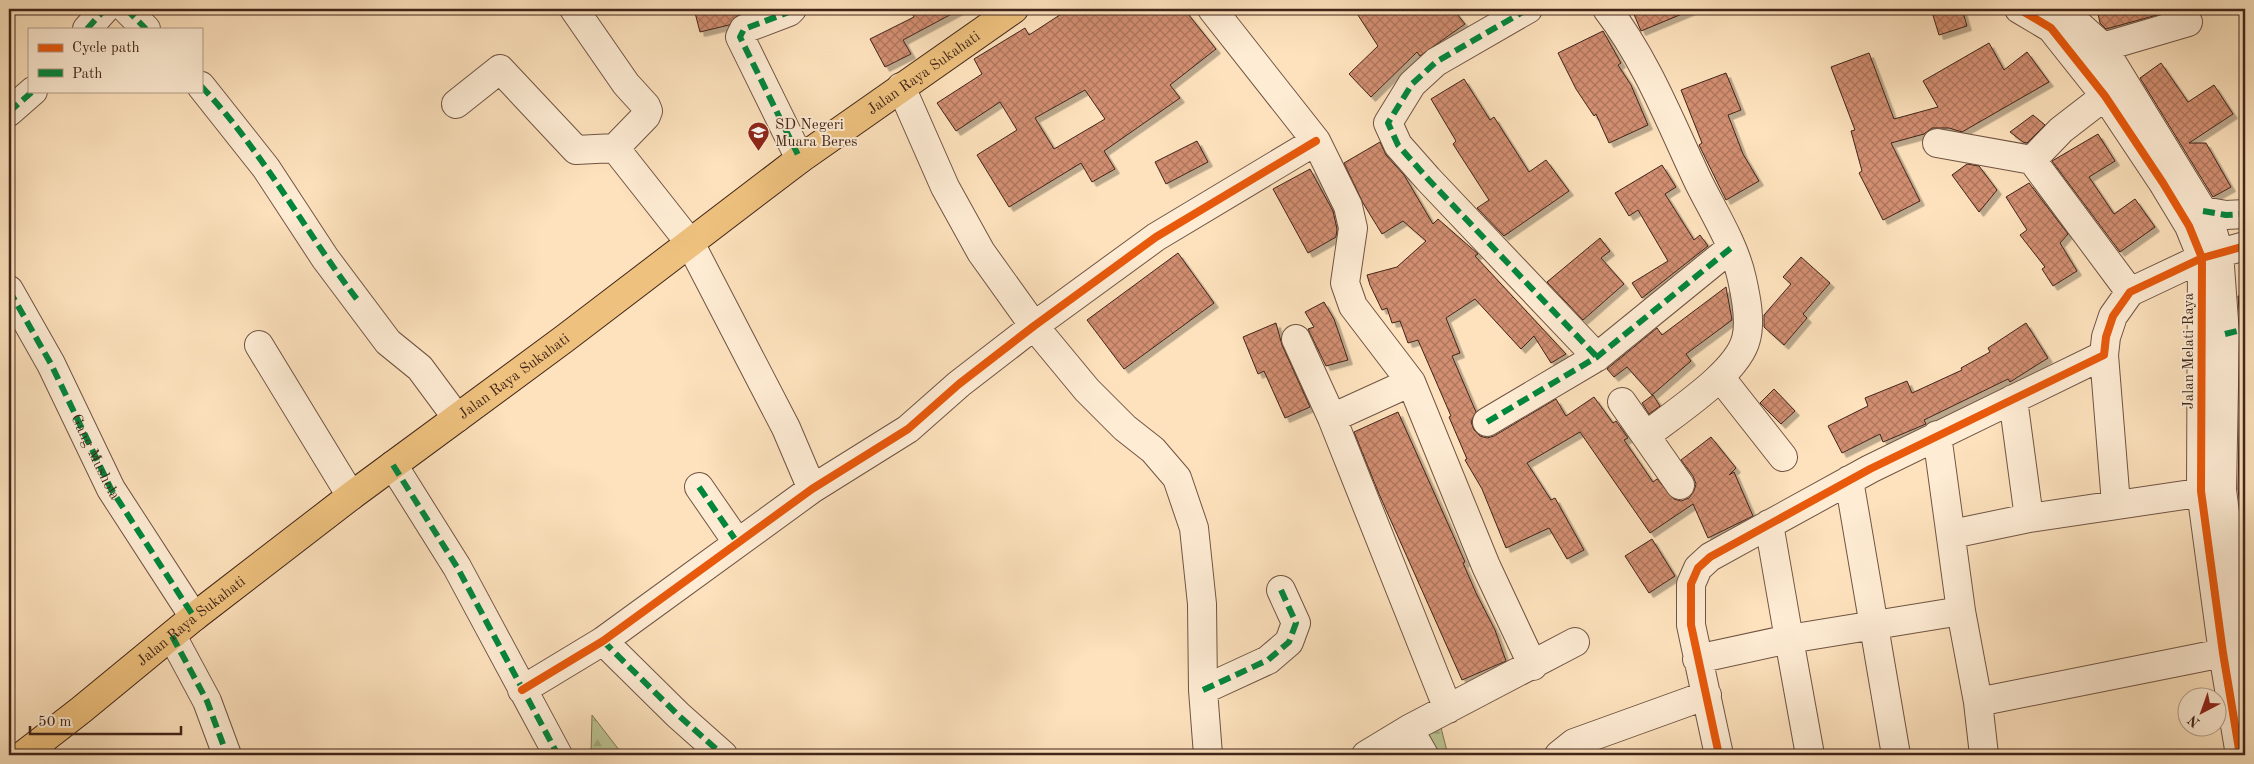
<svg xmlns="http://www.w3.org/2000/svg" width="2254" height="764" viewBox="0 0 2254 764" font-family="'Old Standard TT',serif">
<defs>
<pattern id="forest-firs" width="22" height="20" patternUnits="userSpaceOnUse" patternTransform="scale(1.25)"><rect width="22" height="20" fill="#bdc493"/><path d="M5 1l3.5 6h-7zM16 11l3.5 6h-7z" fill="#a4a87e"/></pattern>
<pattern id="building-cross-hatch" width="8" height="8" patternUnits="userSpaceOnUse" patternTransform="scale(1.25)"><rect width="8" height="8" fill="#d28e71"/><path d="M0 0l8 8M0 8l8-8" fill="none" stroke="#ac745c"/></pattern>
<filter id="shadow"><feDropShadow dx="4.5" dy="4.5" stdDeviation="0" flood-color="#0004"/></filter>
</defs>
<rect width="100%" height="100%" fill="#fde2bd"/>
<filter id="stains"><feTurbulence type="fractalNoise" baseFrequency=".004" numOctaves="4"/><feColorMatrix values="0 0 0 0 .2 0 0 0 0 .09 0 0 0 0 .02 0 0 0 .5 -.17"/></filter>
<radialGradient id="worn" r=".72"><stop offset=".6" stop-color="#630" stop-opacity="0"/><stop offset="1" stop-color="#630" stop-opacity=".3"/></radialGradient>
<path fill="url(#forest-firs)" stroke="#7f7456" d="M 592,715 L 623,755 L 591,755 Z
M 1438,716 L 1448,755 L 1387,755 Z"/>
<path fill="url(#building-cross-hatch)" stroke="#41251a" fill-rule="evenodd" filter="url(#shadow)" d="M 694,9 L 753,9 L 738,15 L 729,25 L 700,32 Z
M 910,9 L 961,9 L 903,40 L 911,54 L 885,67 L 870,39 L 914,17 Z
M 1069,9 L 1184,9 L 1216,49 L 1170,85 L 1180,98 L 1104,151 L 1115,169 L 1092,182 L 1081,163 L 1009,207 L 977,155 L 1017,130 L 1000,102 L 956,131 L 937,103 L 982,74 L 974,59 L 1025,28 L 1029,35 ZM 1085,90 L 1105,119 L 1054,149 L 1035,118 Z
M 1354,9 L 1453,9 L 1465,24 L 1420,56 L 1417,52 L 1371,97 L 1349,74 L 1378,46 Z
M 1642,9 L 1694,9 L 1641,31 L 1633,12 Z
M 1931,9 L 1962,9 L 1967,26 L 1939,35 Z
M 2097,9 L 2168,9 L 2168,12 L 2106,29 L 2100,23 Z
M 1603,31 L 1621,63 L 1618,65 L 1631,85 L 1648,125 L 1609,143 L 1596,114 L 1594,116 L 1576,89 L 1558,53 Z
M 1989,43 L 2004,70 L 2027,52 L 2049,82 L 1962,132 L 1949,128 L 1932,128 L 1924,134 L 1891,143 L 1920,201 L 1883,220 L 1859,173 L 1862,171 L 1851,131 L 1855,130 L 1831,67 L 1869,53 L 1894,119 L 1938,107 L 1923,81 Z
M 2161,63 L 2188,102 L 2214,85 L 2233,114 L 2189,143 L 2206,143 L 2231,187 L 2213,197 L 2140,78 Z
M 1726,73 L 1741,110 L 1728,115 L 1743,154 L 1759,181 L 1726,200 L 1699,145 L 1702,143 L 1681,90 Z
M 1464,79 L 1490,120 L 1494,117 L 1529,172 L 1546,160 L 1569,191 L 1504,236 L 1477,208 L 1489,200 L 1453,144 L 1456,141 L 1431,99 Z
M 2033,115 L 2045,125 L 2027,143 L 2023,142 L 2010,132 Z
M 2098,134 L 2115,161 L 2089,177 L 2114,214 L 2135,199 L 2155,227 L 2120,252 L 2052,161 Z
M 1197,141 L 1208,162 L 1166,184 L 1155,162 Z
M 1380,142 L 1386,155 L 1404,175 L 1433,224 L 1438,219 L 1478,254 L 1475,256 L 1566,354 L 1551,363 L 1534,336 L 1521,349 L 1475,299 L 1446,318 L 1460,353 L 1452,356 L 1476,412 L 1471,422 L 1474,430 L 1480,436 L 1487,438 L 1494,436 L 1556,399 L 1566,416 L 1594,397 L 1613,423 L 1616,421 L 1628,438 L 1624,440 L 1653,482 L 1657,479 L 1674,499 L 1681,501 L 1689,498 L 1694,491 L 1696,484 L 1693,476 L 1681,460 L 1711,437 L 1736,468 L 1729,475 L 1734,472 L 1753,516 L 1708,538 L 1693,504 L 1650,533 L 1580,432 L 1527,463 L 1551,500 L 1555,498 L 1584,550 L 1567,559 L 1549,528 L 1506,548 L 1482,489 L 1465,460 L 1467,459 L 1449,417 L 1451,416 L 1418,340 L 1408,343 L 1400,321 L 1392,323 L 1387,308 L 1382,310 L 1370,285 L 1367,275 L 1397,267 L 1426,241 L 1403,221 L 1382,234 L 1363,203 L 1344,163 Z
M 1967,164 L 1979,166 L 1997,190 L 1979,212 L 1952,175 Z
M 1662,165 L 1676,187 L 1665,194 L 1694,240 L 1700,235 L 1708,246 L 1642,298 L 1632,283 L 1668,261 L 1638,210 L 1629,216 L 1615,193 Z
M 1310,169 L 1333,211 L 1337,229 L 1336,237 L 1308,253 L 1273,189 Z
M 2029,183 L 2068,234 L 2060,243 L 2077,271 L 2053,286 L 2042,269 L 2045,267 L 2020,235 L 2027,230 L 2006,197 Z
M 1600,238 L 1610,251 L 1601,258 L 1624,284 L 1583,320 L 1547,282 Z
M 1178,253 L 1214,303 L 1124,369 L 1087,320 Z
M 1801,257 L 1830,283 L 1803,314 L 1807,318 L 1784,345 L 1764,327 L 1764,315 L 1791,284 L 1783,277 Z
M 1726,287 L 1732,320 L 1686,354 L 1691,361 L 1652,395 L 1627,367 L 1614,377 L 1607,369 L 1657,328 L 1662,335 Z
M 2245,295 L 2245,547 L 2238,489 L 2241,334 L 2238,296 Z
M 1324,302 L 1334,319 L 1348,360 L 1326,366 L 1308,329 L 1314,327 L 1305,312 Z
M 1276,323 L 1282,345 L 1310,407 L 1285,418 L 1264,371 L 1258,374 L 1243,337 Z
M 2026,323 L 2048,358 L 2010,382 L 2008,379 L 1924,420 L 1926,424 L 1883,442 L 1880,434 L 1842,453 L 1828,426 L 1868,406 L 1865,398 L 1907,381 L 1912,393 L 1962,370 L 1961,368 L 1990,352 L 1988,348 Z
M 1774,389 L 1795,411 L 1781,424 L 1760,403 Z
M 1653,395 L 1660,406 L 1649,414 L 1642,403 Z
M 1398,412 L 1465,562 L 1463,563 L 1476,593 L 1495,630 L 1506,661 L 1462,680 L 1379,494 L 1354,432 Z
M 1652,539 L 1675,576 L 1649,593 L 1625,556 Z"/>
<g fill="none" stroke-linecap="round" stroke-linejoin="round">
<defs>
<path id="minor" d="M 126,9 L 146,29
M 574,9 L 626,84 L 646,106 L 648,111 L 646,116 L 615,148
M 792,9 L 789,12 L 744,29 L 740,37 L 800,159
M 1212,9 L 1316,141 L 1348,206 L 1353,228 L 1345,283 L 1353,306 L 1411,382 L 1486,566 L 1533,666
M 1528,9 L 1436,62 L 1412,84 L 1388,123 L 1398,145 L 1428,179 L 1597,357
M 1607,9 C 1647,61 1671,124 1699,183 C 1714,213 1735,246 1742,279 C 1746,297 1751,321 1746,339 C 1738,373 1674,413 1647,435
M 2019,9 L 2051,28 L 2105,96 L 2163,183 L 2189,226 L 2202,258 L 2201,491 L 2223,653 L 2240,755
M 2061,9 L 2102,46 L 2203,211 L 2213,232 L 2219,253 L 2225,334 L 2222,490 L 2245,665
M 87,29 L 105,9
M 2086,52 L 2188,22
M 201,86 L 266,168 L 325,258 L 388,342 L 420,368 L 457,418
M 901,87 L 945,187 L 981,252 L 1034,326 L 1087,390 L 1125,428 L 1153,450 L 1177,478 L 1194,528 L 1202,604 L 1203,690 L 1208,755
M 456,104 L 500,69 L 576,150 L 615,148 L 690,243 L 786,428 L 812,489
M 9,112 L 33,91
M 1937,143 L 2032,160 L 2130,292
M 2032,160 L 2061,130 L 2105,96
M 2203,211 L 2226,215 L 2245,214
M 9,290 L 51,364 L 111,489 L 194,617
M 1296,339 L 1332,418 L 1448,709
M 259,345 L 351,496
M 2104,355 L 2116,504
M 1720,377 L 1783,457
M 2013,399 L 2029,518
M 1622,402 L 1680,485
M 1332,418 L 1411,382
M 1487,422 L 1597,357 L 1731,248
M 1937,435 L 1961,611
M 393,465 L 457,567 L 558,755
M 1849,480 L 1896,755
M 699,487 L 737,542
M 1769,524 L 1789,639 L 1961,611 L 1978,702 L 1984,755
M 1952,534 L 2029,518 L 2218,490
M 172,636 L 207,701 L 227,755
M 603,641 L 678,715 L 723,755
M 1697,659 L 1789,639 L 1810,755
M 522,690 L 603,641 L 812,489 L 908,429 L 959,384 L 1034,326 L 1156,237 L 1316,141
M 1203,690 L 1268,660 L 1289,642 L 1296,623 L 1281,590
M 1978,702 L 2223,653
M 1409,729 L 1424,755
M 1366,755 L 1409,729 L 1575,642
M 1559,755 L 1574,743 L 1707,695
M 1719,755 L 1691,625 L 1691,584 L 1698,568 L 1710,557 L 1870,469 L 2104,355 L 2106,337 L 2113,316 L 2130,292 L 2202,258 L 2245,246"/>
<g id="major">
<path id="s1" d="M 23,755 L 81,710 L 194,617 L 351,496 L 564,339 L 800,159 L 1014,9"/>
</g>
</defs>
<use href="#minor" stroke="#705443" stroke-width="30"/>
<use href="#major" stroke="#41251a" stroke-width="30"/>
<use href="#minor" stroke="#feecd4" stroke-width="28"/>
<use href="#major" stroke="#eec17e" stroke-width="28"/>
<g stroke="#00873e" stroke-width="6" stroke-dasharray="12 6" stroke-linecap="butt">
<path d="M 126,9 L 146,29"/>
<path d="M 792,9 L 789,12 L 744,29 L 740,37 L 800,159"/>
<path d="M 1528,9 L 1436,62 L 1412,84 L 1388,123 L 1398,145 L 1428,179 L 1597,357"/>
<path d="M 87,29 L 105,9"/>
<path d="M 201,86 C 263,151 305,232 359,302"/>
<path d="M 9,112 L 33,91"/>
<path d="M 2203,211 L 2226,215 L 2245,214"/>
<path id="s2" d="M 9,290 L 51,364 L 111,489 L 194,617"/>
<path d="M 2225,334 L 2245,329"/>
<path d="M 1487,422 L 1597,357 L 1731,248"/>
<path d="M 393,465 L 457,567 L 558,755"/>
<path d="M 699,487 L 737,542"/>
<path d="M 172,636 L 207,701 L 227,755"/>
<path d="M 603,641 L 678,715 L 723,755"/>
<path d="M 1203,690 L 1268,660 L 1289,642 L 1296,623 L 1281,590"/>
</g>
<defs>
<path id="cycleway" d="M 2019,9 L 2051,28 L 2105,96 L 2163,183 L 2189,226 L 2202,258 L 2201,491 L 2223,653 L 2240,755
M 522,690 L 603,641 L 812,489 L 908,429 L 959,384 L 1034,326 L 1156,237 L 1316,141
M 1719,755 L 1691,625 L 1691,584 L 1698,568 L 1710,557 L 1870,469 L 2104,355 L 2106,337 L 2113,316 L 2130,292 L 2202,258 L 2245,246"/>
</defs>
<use href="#cycleway" stroke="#feecd4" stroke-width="11"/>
<use href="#cycleway" stroke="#e8590c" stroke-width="8"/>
</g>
<defs>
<symbol id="school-pin" viewBox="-11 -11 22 30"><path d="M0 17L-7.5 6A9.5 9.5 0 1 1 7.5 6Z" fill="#8f2418" stroke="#feecd4"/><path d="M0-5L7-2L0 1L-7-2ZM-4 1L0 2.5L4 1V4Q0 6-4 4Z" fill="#fff"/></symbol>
</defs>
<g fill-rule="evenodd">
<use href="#school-pin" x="746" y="120" width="25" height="34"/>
</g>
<g text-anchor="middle" stroke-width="4" stroke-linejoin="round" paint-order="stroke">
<g font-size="15" fill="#41251a" stroke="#feecd4">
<text dy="5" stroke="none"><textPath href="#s1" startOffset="1130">Jalan Raya Sukahati</textPath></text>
<text transform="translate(2188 351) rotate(-90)" y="5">Jalan Melati Raya</text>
<text dy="5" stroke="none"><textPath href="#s1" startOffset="620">Jalan Raya Sukahati</textPath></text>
<text dy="5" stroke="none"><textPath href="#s2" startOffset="188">Gang Mushola</textPath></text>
<text dy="5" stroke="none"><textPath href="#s1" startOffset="215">Jalan Raya Sukahati</textPath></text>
</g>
<g font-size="15" fill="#41251a" stroke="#feecd4" text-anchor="start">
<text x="775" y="129">SD Negeri<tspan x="775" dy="17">Muara Beres</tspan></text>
</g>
</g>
<rect width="2254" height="764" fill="none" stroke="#fde2bd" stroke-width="30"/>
<rect x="10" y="10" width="2234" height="744" fill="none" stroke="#41251a" stroke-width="2.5"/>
<rect x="15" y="15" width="2224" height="734" fill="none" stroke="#41251a"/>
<rect x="28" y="28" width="175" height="65" fill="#feecd4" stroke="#b29c8a"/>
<rect x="38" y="44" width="25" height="8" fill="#e8590c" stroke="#b29c8a"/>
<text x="72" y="52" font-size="15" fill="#41251a">Cycle path</text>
<rect x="38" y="69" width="25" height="8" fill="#00873e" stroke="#b29c8a"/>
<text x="72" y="78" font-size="15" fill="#41251a">Path</text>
<g transform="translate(2202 712) rotate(221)"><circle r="24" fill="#feecd4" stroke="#b29c8a"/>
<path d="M0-4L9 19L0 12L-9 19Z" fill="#8f2418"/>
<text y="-8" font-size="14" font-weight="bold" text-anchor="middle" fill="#41251a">N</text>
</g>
<path d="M30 726v8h151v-8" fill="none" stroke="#41251a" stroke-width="2.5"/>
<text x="38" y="726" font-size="15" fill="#41251a" stroke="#feecd4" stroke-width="4" paint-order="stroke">50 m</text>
<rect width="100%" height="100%" filter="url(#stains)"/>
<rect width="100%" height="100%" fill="url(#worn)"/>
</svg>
